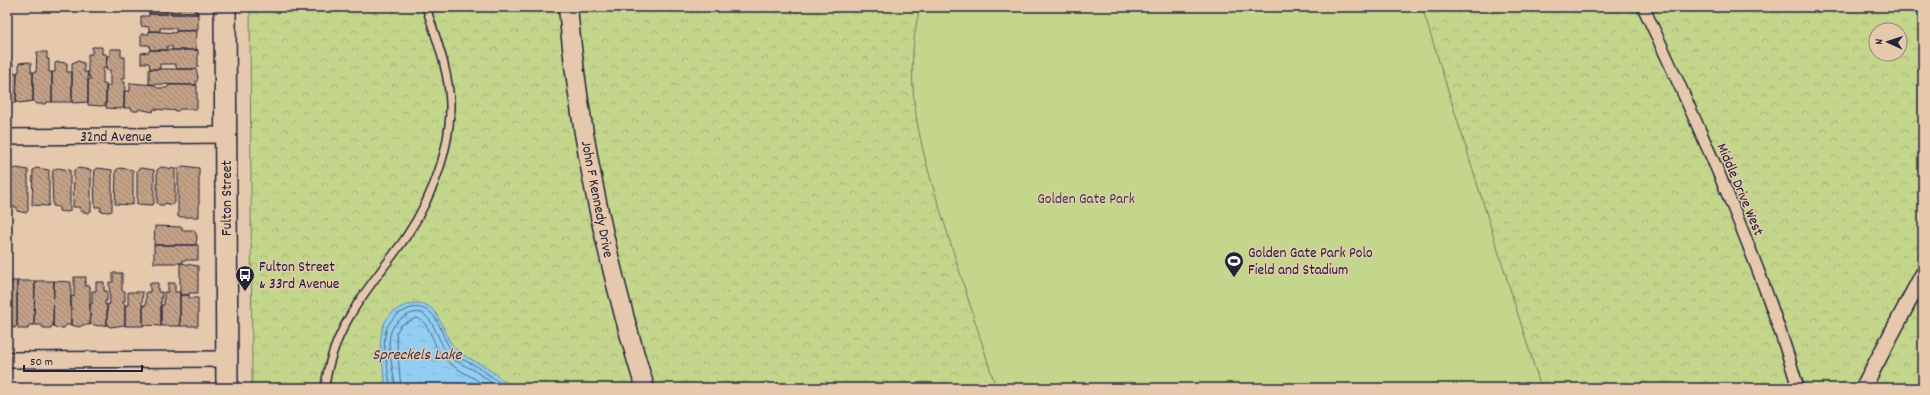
<svg xmlns="http://www.w3.org/2000/svg" width="1930" height="395" viewBox="0 0 1930 395" font-family="Dekko,sans-serif">
<defs>
<pattern id="forest-crowns" width="20" height="18" patternUnits="userSpaceOnUse"><rect width="20" height="18" fill="#c3d68b"/><path d="M2 6a3 3 0 1 1 6 0M12 15a3 3 0 1 1 6 0" fill="none" stroke="#a7b779"/></pattern>
<pattern id="water-ripples" width="26" height="14" patternUnits="userSpaceOnUse"><rect width="26" height="14" fill="#91cef2"/><path d="M2 4q2-2 4 0t4 0M15 11q2-2 4 0t4 0" fill="none" stroke="#7db1d0"/></pattern>
<pattern id="building-back-hatch" width="6" height="6" patternUnits="userSpaceOnUse"><rect width="6" height="6" fill="#c3a186"/><path d="M-1 5l2 2M0 0l6 6M5-1l2 2" fill="none" stroke="#9e836f"/></pattern>
</defs>
<rect width="100%" height="100%" fill="#e6c9ad"/>
<filter id="ink" filterUnits="userSpaceOnUse"><feTurbulence type="fractalNoise" baseFrequency=".025" numOctaves="2"/><feDisplacementMap in="SourceGraphic" scale="8" xChannelSelector="R" yChannelSelector="G"/><feConvolveMatrix kernelMatrix="1 2 1 2 8 2 1 2 1" color-interpolation-filters="sRGB"/></filter>
<g filter="url(#ink)">
<path fill="url(#forest-crowns)" stroke="#727c63" fill-rule="evenodd" d="M 250,7 L 1923,7 L 1923,388 L 252,388 ZM 1876,30 L 1900,30 L 1900,54 L 1876,54 Z"/>
<path fill="#c3d68b" stroke="#727c63" d="M 920,7 L 1422,7 L 1541,388 L 996,388 C 981,339 965,290 950,241 C 925,162 899,90 920,7 Z"/>
<path fill="url(#water-ripples)" stroke="#6589a9" d="M 415,303 C 441,303 440,330 453,346 C 461,356 474,360 484,366 C 494,373 503,380 511,388 L 386,388 C 382,354 367,312 415,303 Z"/>
<g fill="none" stroke-linecap="round" stroke-linejoin="round">
<path stroke="#4e6784" stroke-width="1" d="M 390,388 C 389,358 371,325 406,310 C 414,306 423,307 430,312 C 442,322 442,342 455,354 C 461,360 471,363 478,367 C 488,373 497,381 505,388
M 395,388 C 394,362 377,330 406,316 C 412,312 420,311 426,316 C 435,323 439,344 449,355 C 456,363 467,366 475,371 C 483,376 491,382 498,388
M 401,388 L 396,333 L 401,325 L 416,318 C 429,320 433,344 440,353 C 452,370 473,375 488,388"/>
</g>
<path fill="url(#building-back-hatch)" stroke="#22223b" d="M 141,7 L 196,7 L 196,12 L 198,12 L 198,14 L 171,14 L 171,10 L 167,10 L 167,14 L 149,14 L 149,9 L 141,9 Z
M 149,14 L 198,14 L 198,30 L 176,31 L 176,28 L 160,28 L 160,31 L 149,31 L 149,27 L 141,26 L 141,16 L 149,16 Z
M 149,31 L 176,33 L 176,31 L 197,31 L 196,48 L 198,50 L 172,50 L 172,46 L 167,46 L 167,50 L 150,50 L 149,45 L 141,45 L 141,34 L 149,34 Z
M 92,47 L 102,47 L 102,54 L 106,54 L 107,56 L 106,68 L 103,68 L 103,84 L 106,84 L 106,105 L 101,106 L 88,105 L 88,80 L 90,80 L 90,76 L 88,76 L 88,54 L 92,54 Z
M 110,49 L 121,49 L 121,57 L 125,57 L 125,78 L 122,78 L 122,82 L 125,82 L 124,107 L 120,109 L 106,108 L 106,86 L 110,86 L 110,70 L 106,70 L 107,56 L 110,56 Z
M 150,50 L 198,50 L 198,66 L 196,69 L 177,69 L 175,64 L 160,64 L 160,69 L 150,69 L 149,63 L 141,63 L 141,53 L 149,52 Z
M 37,52 L 47,52 L 47,59 L 49,59 L 49,72 L 52,72 L 52,102 L 47,102 L 45,104 L 37,104 L 33,101 L 33,72 L 36,72 Z
M 78,61 L 84,63 L 84,72 L 88,72 L 88,102 L 73,103 L 72,102 L 72,63 Z
M 7,62 L 13,63 L 13,73 L 17,73 L 16,103 L 7,103 Z
M 28,62 L 31,63 L 31,72 L 33,72 L 33,101 L 19,103 L 16,101 L 17,72 L 19,72 L 19,63 Z
M 59,62 L 67,63 L 67,72 L 72,72 L 72,102 L 52,102 L 52,72 L 55,72 L 55,63 Z
M 149,69 L 196,69 L 198,77 L 196,85 L 149,84 Z
M 130,83 L 155,85 L 157,88 L 167,88 L 169,85 L 197,85 L 197,109 L 180,109 L 178,111 L 154,109 L 153,112 L 139,109 L 138,111 L 133,111 L 130,108 L 124,108 L 124,91 L 130,91 Z
M 184,166 L 199,168 L 199,217 L 178,217 L 178,168 Z
M 161,167 L 175,169 L 175,203 L 172,205 L 165,203 L 164,205 L 159,205 L 157,203 L 157,170 Z
M 16,168 L 28,170 L 28,211 L 26,213 L 17,211 L 17,207 L 11,207 L 11,170 Z
M 36,168 L 49,170 L 49,205 L 48,206 L 32,205 L 33,170 Z
M 57,168 L 70,170 L 70,211 L 67,212 L 59,211 L 59,207 L 53,206 L 52,180 L 53,170 Z
M 78,168 L 91,170 L 91,211 L 88,213 L 80,211 L 80,207 L 73,207 L 74,170 Z
M 98,168 L 112,170 L 112,211 L 109,212 L 100,211 L 101,207 L 95,207 L 94,180 L 95,170 Z
M 120,168 L 133,170 L 133,204 L 130,205 L 115,204 L 116,170 Z
M 141,168 L 154,170 L 154,204 L 151,205 L 137,204 L 137,170 Z
M 155,226 L 182,227 L 182,230 L 194,230 L 197,236 L 196,245 L 154,245 Z
M 154,245 L 198,245 L 198,260 L 183,260 L 183,263 L 154,263 Z
M 180,263 L 198,266 L 198,293 L 189,293 L 189,295 L 180,295 Z
M 113,273 L 122,273 L 122,291 L 125,291 L 125,301 L 123,301 L 123,304 L 125,304 L 125,325 L 110,327 L 107,325 L 107,304 L 110,304 L 109,282 L 113,282 Z
M 74,277 L 86,277 L 85,286 L 90,286 L 90,325 L 83,325 L 79,327 L 71,325 L 71,296 L 74,297 Z
M 7,281 L 17,281 L 17,325 L 15,328 L 7,327 Z
M 17,281 L 35,281 L 34,325 L 29,325 L 28,329 L 19,329 L 17,325 Z
M 35,281 L 54,281 L 53,325 L 51,328 L 43,328 L 41,325 L 34,325 Z
M 54,281 L 71,282 L 71,325 L 66,325 L 64,328 L 56,328 L 53,325 Z
M 96,282 L 104,282 L 104,291 L 107,291 L 107,301 L 105,301 L 105,305 L 107,305 L 107,325 L 99,326 L 90,324 L 90,304 L 92,304 L 92,291 L 96,291 Z
M 150,283 L 158,283 L 158,292 L 162,292 L 161,303 L 160,302 L 161,305 L 161,326 L 143,325 L 143,305 L 146,305 L 146,292 L 150,292 Z
M 168,283 L 175,283 L 175,292 L 180,292 L 180,326 L 161,326 L 161,305 L 164,305 L 164,292 L 168,292 Z
M 128,292 L 143,292 L 142,302 L 142,306 L 143,306 L 143,326 L 125,326 L 125,305 L 128,305 Z
M 180,295 L 189,295 L 189,298 L 198,298 L 198,326 L 180,326 Z"/>
<g fill="none" stroke-linecap="round" stroke-linejoin="round">
<defs>
<path id="service" d="M 325,388 C 330,336 362,295 393,255 C 425,214 451,157 450,104 C 449,71 436,38 426,7"/>
<path id="pedestrian" d="M 1643,7 C 1669,60 1692,113 1716,167 C 1747,239 1776,312 1798,388"/>
<path id="minor" d="M 7,137 L 226,135
M 7,360 L 227,359
M 1863,388 L 1923,274"/>
<path id="tertiary" d="M 568,7 C 579,136 607,264 645,388"/>
<path id="secondary" d="M 225,7 L 227,388"/>
</defs>
<use href="#service" stroke="#22223b" stroke-width="10"/>
<use href="#pedestrian" stroke="#22223b" stroke-width="14"/>
<use href="#minor" stroke="#22223b" stroke-width="18"/>
<use href="#tertiary" stroke="#22223b" stroke-width="21"/>
<use href="#secondary" stroke="#22223b" stroke-width="24"/>
<use href="#service" stroke="#e6c9ad" stroke-width="7"/>
<use href="#pedestrian" stroke="#e6c9ad" stroke-width="11"/>
<use href="#minor" stroke="#e6c9ad" stroke-width="15"/>
<use href="#tertiary" stroke="#e6c9ad" stroke-width="18"/>
<use href="#secondary" stroke="#e6c9ad" stroke-width="21"/>
</g>
</g>
<defs>
<symbol id="stadium-pin" viewBox="-11 -11 22 30"><path d="M0 17L-7.5 6A9.5 9.5 0 1 1 7.5 6Z" fill="#22223b" stroke="#e6c9ad"/><path d="M0-5a6.5 5 0 1 0 0 10a6.5 5 0 1 0 0-10ZM-3.5-1.8h7v3.6h-7Z" fill="#fff"/></symbol>
<symbol id="bus-pin" viewBox="-11 -11 22 30"><path d="M0 17L-7.5 6A9.5 9.5 0 1 1 7.5 6Z" fill="#22223b" stroke="#e6c9ad"/><path d="M-5-6H5V4H4V6H2V4H-2V6H-4V4H-5ZM-3.5-4V0h7V-4ZM-3.5 1.2v1.5H-2V1.2ZM2 1.2v1.5H3.5V1.2Z" fill="#fff"/></symbol>
</defs>
<g fill-rule="evenodd">
<use href="#stadium-pin" x="1223" y="250" width="22" height="30"/>
<use href="#bus-pin" x="234" y="264" width="22" height="30"/>
</g>
<g text-anchor="middle" stroke-width="3" stroke-linejoin="round" paint-order="stroke">
<g font-size="15" fill="#22223b" stroke="#e6c9ad">
<text x="116" y="141">32nd Avenue</text>
<text transform="translate(1741 189) rotate(67)" y="5">Middle Drive West</text>
<text transform="translate(226 198) rotate(-90)" y="5">Fulton Street</text>
<text transform="translate(598 199) rotate(79)" y="5">John F Kennedy Drive</text>
</g>
<g font-size="15" fill="#3a3d47" stroke="#e6c9ad">
<text x="1086" y="203">Golden Gate Park</text>
</g>
<g font-size="15" fill="#22223b" stroke="#e6c9ad" text-anchor="start">
<text x="1248" y="257">Golden Gate Park Polo<tspan x="1248" dy="17">Field and Stadium</tspan></text>
<text x="259" y="271">Fulton Street<tspan x="259" dy="17">&amp; 33rd Avenue</tspan></text>
</g>
<g font-size="16" font-style="italic" fill="#333c56" stroke="#e6c9ad">
<text x="417" y="359">Spreckels Lake</text>
</g>
</g>
<rect width="1930" height="395" fill="none" stroke="#e6c9ad" stroke-width="24"/>
<rect x="12" y="12" width="1906" height="371" fill="none" stroke="#22223b" stroke-width="1.5" filter="url(#ink)"/>
<g transform="translate(1888 42) rotate(273)"><circle r="19" fill="#e6c9ad" stroke="#98867f"/>
<path d="M0-3L7 15L0 10L-7 15Z" fill="#22223b"/>
<text y="-6" font-size="11" font-weight="bold" text-anchor="middle" fill="#22223b">N</text>
</g>
<path d="M24 365v6h118v-6" fill="none" stroke="#22223b" stroke-width="2"/>
<text x="30" y="365" font-size="12" fill="#22223b" stroke="#e6c9ad" stroke-width="3" paint-order="stroke">50 m</text>
</svg>
